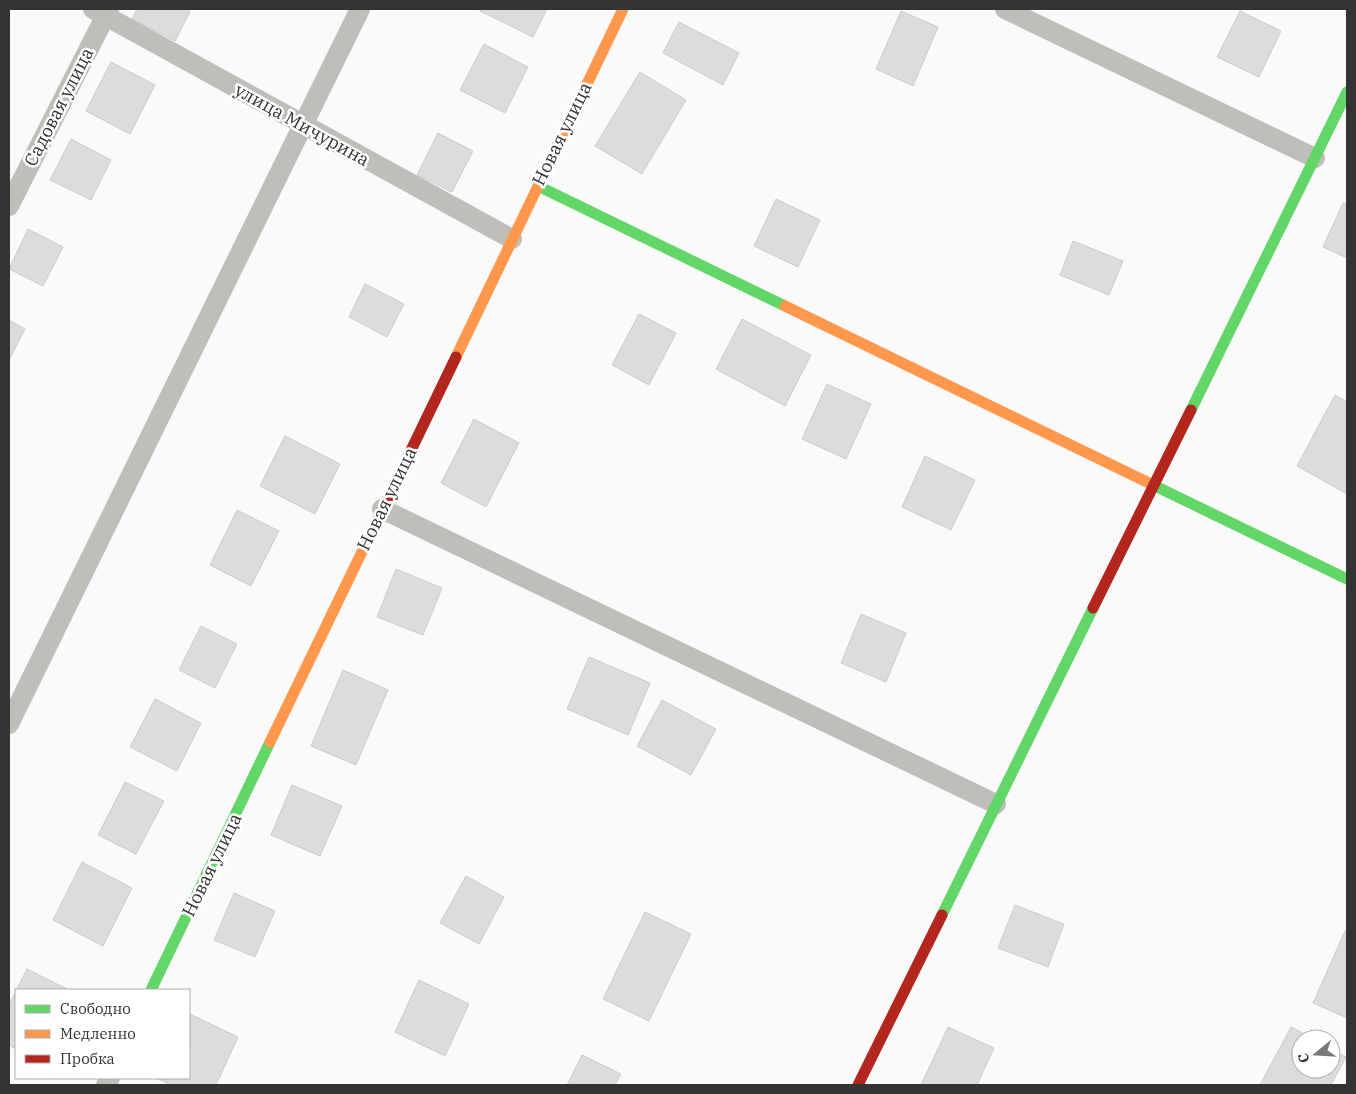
<svg xmlns="http://www.w3.org/2000/svg" width="1356" height="1094" viewBox="0 0 1356 1094" font-family="'IBM Plex Serif',serif">
<rect width="100%" height="100%" fill="#fafafb"/>
<path fill="#dcdcdd" stroke="#cccccd" d="M 137,9 L 185,9 L 190,12 L 175,41 L 132,19 Z
M 481,9 L 547,9 L 533,37 L 480,11 Z
M 901,11 L 938,27 L 913,86 L 876,69 Z
M 1240,11 L 1281,31 L 1259,77 L 1217,57 Z
M 679,22 L 739,53 L 723,85 L 663,53 Z
M 484,44 L 528,67 L 505,113 L 460,90 Z
M 111,62 L 155,85 L 130,134 L 86,111 Z
M 640,72 L 686,100 L 642,174 L 595,146 Z
M 438,133 L 473,151 L 452,192 L 417,175 Z
M 71,139 L 111,160 L 91,200 L 50,180 Z
M 776,199 L 820,220 L 798,267 L 754,246 Z
M 1343,203 L 1347,205 L 1347,258 L 1323,247 Z
M 28,229 L 63,247 L 43,286 L 9,269 Z
M 1073,241 L 1123,261 L 1109,295 L 1060,275 Z
M 365,284 L 404,304 L 387,337 L 349,317 Z
M 639,314 L 676,333 L 649,385 L 612,365 Z
M 742,319 L 811,355 L 785,406 L 716,369 Z
M 9,320 L 25,329 L 9,360 Z
M 827,384 L 871,404 L 846,459 L 802,439 Z
M 1335,395 L 1347,402 L 1347,494 L 1297,466 Z
M 474,419 L 519,443 L 486,507 L 441,483 Z
M 285,436 L 340,464 L 315,514 L 260,486 Z
M 925,456 L 975,480 L 951,530 L 902,507 Z
M 237,510 L 279,531 L 251,586 L 210,565 Z
M 396,569 L 442,588 L 423,635 L 377,617 Z
M 861,614 L 906,633 L 886,682 L 841,663 Z
M 201,626 L 237,644 L 215,688 L 179,670 Z
M 589,657 L 650,683 L 628,735 L 567,709 Z
M 343,670 L 388,690 L 356,765 L 311,746 Z
M 155,699 L 201,723 L 177,771 L 130,747 Z
M 662,700 L 716,729 L 691,775 L 637,746 Z
M 125,782 L 164,801 L 136,854 L 98,835 Z
M 292,785 L 342,806 L 320,856 L 271,835 Z
M 82,862 L 132,888 L 103,946 L 53,920 Z
M 466,876 L 504,897 L 479,944 L 440,923 Z
M 234,893 L 275,911 L 255,957 L 214,940 Z
M 1015,905 L 1064,924 L 1048,967 L 998,948 Z
M 645,912 L 691,934 L 649,1021 L 603,999 Z
M 1345,931 L 1347,932 L 1347,1018 L 1313,1003 Z
M 27,969 L 69,990 L 16,990 L 16,1049 L 9,1045 L 9,1005 Z
M 419,980 L 469,1004 L 445,1056 L 395,1032 Z
M 190,1014 L 238,1037 L 216,1085 L 171,1085 L 158,1079 L 189,1078 Z
M 948,1027 L 994,1048 L 977,1085 L 921,1085 Z
M 1291,1027 L 1314,1039 L 1301,1039 L 1301,1069 L 1331,1069 L 1331,1049 L 1346,1057 L 1331,1085 L 1260,1085 Z
M 582,1055 L 621,1074 L 615,1085 L 567,1085 Z"/>
<g fill="none" stroke-linecap="round" stroke-linejoin="round">
<path stroke="#bfbeb8" stroke-width="20" d="M 93,9 L 512,239
M 1005,9 L 1315,158
M 9,206 L 109,9
M 382,509 L 996,804
M 9,724 L 360,9
M 106,1085 L 110,1078"/>
<path stroke="#63d668" stroke-width="11" d="M 538,186 L 785,306
M 1191,410 L 1347,92
M 1151,484 L 1347,579
M 942,915 L 1093,608
M 151,990 L 270,742"/>
<path stroke="#ff974d" stroke-width="11" d="M 785,306 L 1151,484
M 456,357 L 623,9
M 270,742 L 388,498"/>
<path stroke="#b3261e" stroke-width="11" d="M 388,498 L 456,357
M 1093,608 L 1191,410
M 858,1085 L 942,915"/>
</g>
<g text-anchor="middle" stroke-width="5" stroke-linejoin="round" paint-order="stroke">
<g font-size="18" fill="#333334" stroke="#fff">
<text transform="translate(59 107) rotate(-63)" y="6">Садовая улица</text>
<text transform="translate(302 125) rotate(29)" y="6">улица Мичурина</text>
<text transform="translate(562 134) rotate(-64)" y="6">Новая улица</text>
<text transform="translate(387 499) rotate(-64)" y="6">Новая улица</text>
<text transform="translate(212 865) rotate(-64)" y="6">Новая улица</text>
</g>
</g>
<rect width="1356" height="1094" fill="none" stroke="#333334" stroke-width="20"/>
<rect x="15" y="989" width="175" height="90" fill="#ffffff" stroke="#adadae"/>
<rect x="25" y="1005" width="25" height="8" fill="#63d668" stroke="#adadae"/>
<text x="60" y="1014" font-size="15" fill="#333334">Свободно</text>
<rect x="25" y="1030" width="25" height="8" fill="#ff974d" stroke="#adadae"/>
<text x="60" y="1039" font-size="15" fill="#333334">Медленно</text>
<rect x="25" y="1055" width="25" height="8" fill="#b3261e" stroke="#adadae"/>
<text x="60" y="1064" font-size="15" fill="#333334">Пробка</text>
<g transform="translate(1316 1054) rotate(252)"><circle r="24" fill="#ffffff" stroke="#adadae"/>
<path d="M0-4L9 19L0 12L-9 19Z" fill="#79797a"/>
<text y="-8" font-size="14" font-weight="bold" text-anchor="middle" fill="#333334">С</text>
</g>
</svg>
